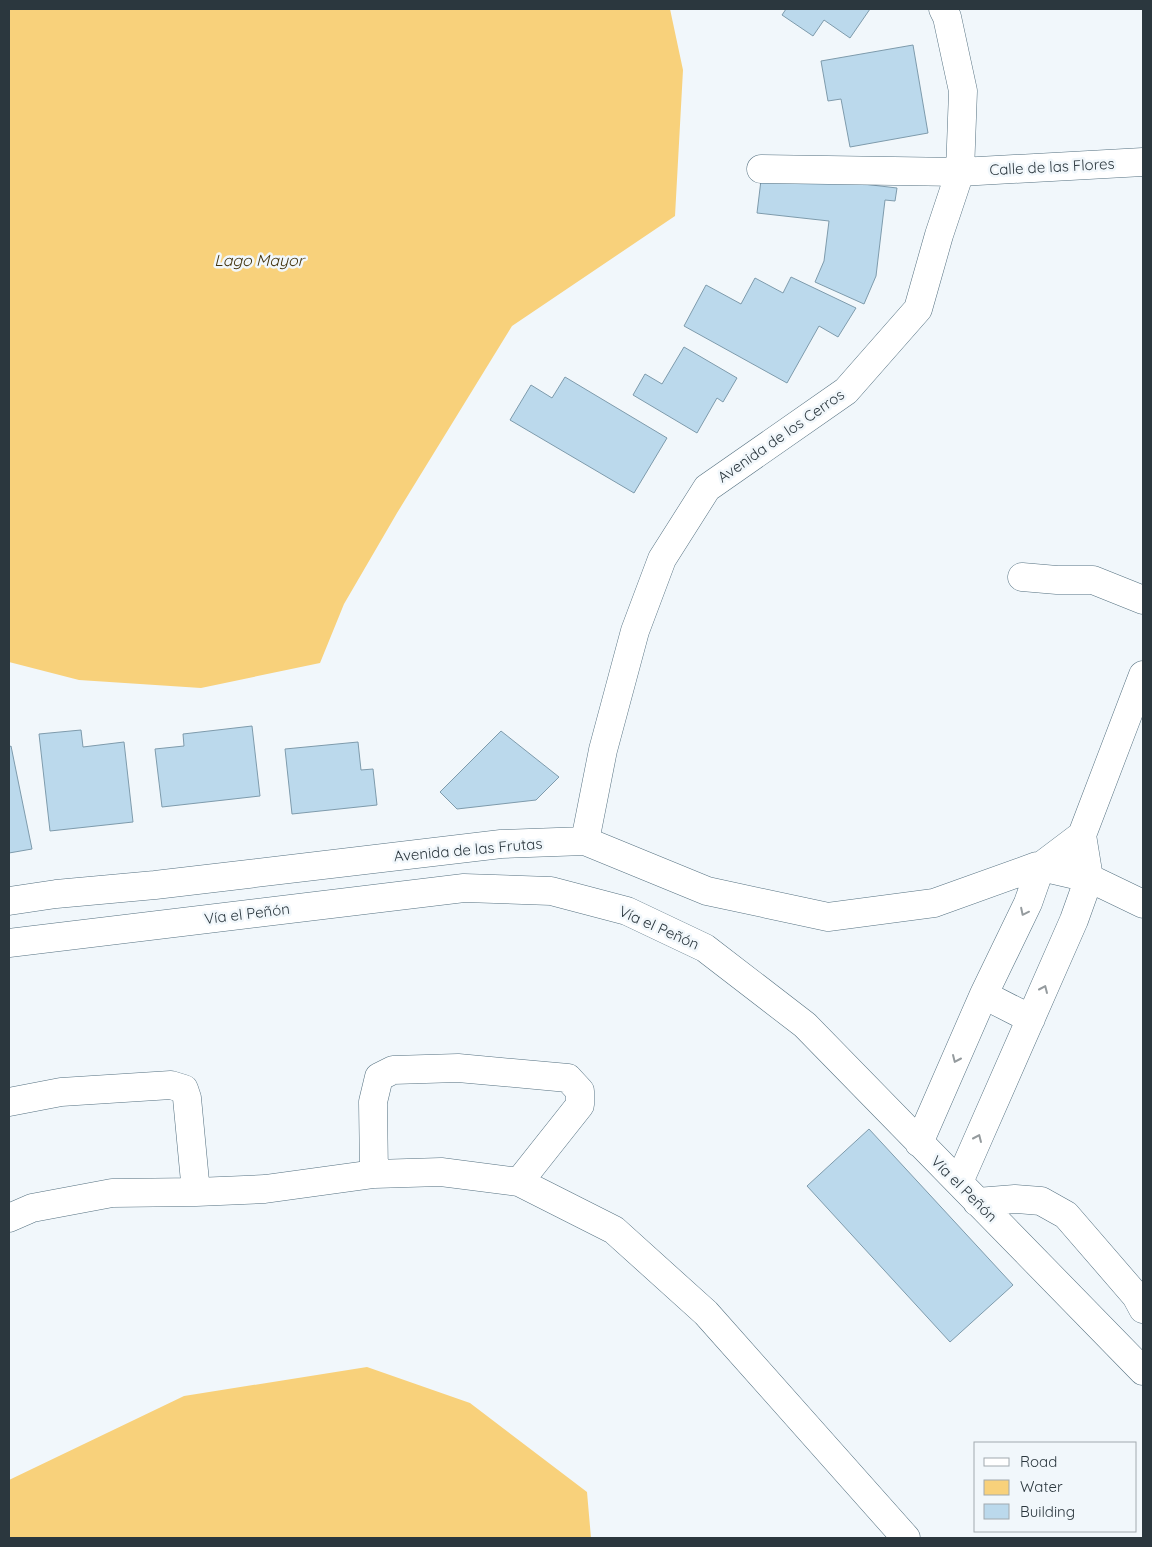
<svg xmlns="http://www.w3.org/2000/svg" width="1152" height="1547" viewBox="0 0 1152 1547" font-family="Quicksand,sans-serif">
<rect width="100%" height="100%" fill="#f1f7fb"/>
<path fill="#f8d17b" d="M 9,9 L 670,9 L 683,70 L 675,216 L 512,326 L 397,513 L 344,604 L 320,663 L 201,688 L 79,680 L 9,662 Z
M 367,1367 L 470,1403 L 587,1492 L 591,1538 L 9,1538 L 9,1480 L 184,1396 Z"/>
<path fill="#bbd9ec" stroke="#7e9bac" d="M 786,9 L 870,9 L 850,38 L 824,20 L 813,36 L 782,15 Z
M 913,45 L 928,133 L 850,147 L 841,99 L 828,101 L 821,61 Z
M 762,172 L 897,188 L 895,201 L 885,200 L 876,276 L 864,304 L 815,282 L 824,261 L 829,221 L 757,213 Z
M 791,277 L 856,308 L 838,337 L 819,326 L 787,383 L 684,326 L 706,285 L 741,304 L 755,278 L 783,293 Z
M 684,347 L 737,378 L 723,402 L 717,398 L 697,433 L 633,395 L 645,374 L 662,384 Z
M 565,377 L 667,438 L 634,493 L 510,420 L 531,385 L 552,398 Z
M 252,726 L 260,796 L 162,807 L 155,749 L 184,746 L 183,734 Z
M 81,730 L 83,747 L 124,742 L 133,822 L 50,831 L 39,734 Z
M 501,731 L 559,777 L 536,800 L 457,809 L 440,792 Z
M 358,742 L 361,770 L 373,769 L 377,805 L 292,814 L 285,749 Z
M 11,746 L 32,849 L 9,853 L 9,747 Z
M 869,1129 L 1013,1285 L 950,1342 L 807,1186 Z"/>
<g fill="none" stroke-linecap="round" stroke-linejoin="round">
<defs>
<path id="minor" d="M 761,169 L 960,172 L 1143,162
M 1022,577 L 1057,580 L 1093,580 L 1143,600
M 585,841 L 603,750 L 635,631 L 662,559 L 707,488 L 846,391 L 918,309 L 939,235 L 960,172 L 963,91 L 947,17 L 943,9
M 9,901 L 56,894 L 155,885 L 501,844 L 585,841 L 707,891 L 828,917 L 934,903 L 1037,866 L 1089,878 L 1143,904
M 9,943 L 464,888 L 551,891 L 627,911 L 705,948 L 805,1025 L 1143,1371
M 984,995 L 1031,1019
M 9,1102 L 61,1092 L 171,1085 L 184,1089 L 187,1098 L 196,1192
M 919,1143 L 984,994 L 1028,903 L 1041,866 L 1082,835
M 374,1174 L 373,1102 L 379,1077 L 393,1070 L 458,1068 L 568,1078 L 580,1091 L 580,1105 L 519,1182
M 959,1182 L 1074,920 L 1089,878 L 1082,835 L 1143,675
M 977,1202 L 1015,1199 L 1041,1201 L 1066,1215 L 1136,1296 L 1143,1309
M 9,1218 L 32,1208 L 112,1193 L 196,1192 L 265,1189 L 374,1174 L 441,1172 L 519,1182 L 614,1230 L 706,1313 L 906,1538"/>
</defs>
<use href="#minor" stroke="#557181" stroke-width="29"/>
<use href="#minor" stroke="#fff" stroke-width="28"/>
</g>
<defs><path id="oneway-chevron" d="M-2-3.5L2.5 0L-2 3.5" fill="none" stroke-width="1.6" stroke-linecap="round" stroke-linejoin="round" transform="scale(1.25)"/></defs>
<g stroke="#959b9e">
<use href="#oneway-chevron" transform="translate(1024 912) rotate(116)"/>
<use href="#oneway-chevron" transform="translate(1044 989) rotate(-66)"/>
<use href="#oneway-chevron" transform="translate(956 1059) rotate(114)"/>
<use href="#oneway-chevron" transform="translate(978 1138) rotate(-66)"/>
</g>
<g text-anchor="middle" stroke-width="5" stroke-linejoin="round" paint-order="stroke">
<g font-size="15" fill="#2b373e" stroke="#f1f7fb">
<text transform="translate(1052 167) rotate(-3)" y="5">Calle de las Flores</text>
<text transform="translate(781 436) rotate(-35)" y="5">Avenida de los Cerros</text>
<text transform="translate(468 850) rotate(-5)" y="5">Avenida de las Frutas</text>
<text transform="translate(247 914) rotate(-7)" y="5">Vía el Peñón</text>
<text transform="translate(659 928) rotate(24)" y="5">Vía el Peñón</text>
<text transform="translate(964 1189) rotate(45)" y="5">Vía el Peñón</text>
</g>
<g font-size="16" font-style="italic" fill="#43330d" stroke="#f1f7fb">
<text x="259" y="266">Lago Mayor</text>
</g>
</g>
<rect width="1152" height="1547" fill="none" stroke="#2b373e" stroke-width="20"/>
<rect x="974" y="1442" width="162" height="90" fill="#f1f7fb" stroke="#a2aaaf"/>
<rect x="984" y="1458" width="25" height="8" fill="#ffffff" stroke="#a2aaaf"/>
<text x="1020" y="1467" font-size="15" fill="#2b373e">Road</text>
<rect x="984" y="1480" width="25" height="15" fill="#f8d17b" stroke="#a2aaaf"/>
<text x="1020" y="1492" font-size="15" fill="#2b373e">Water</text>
<rect x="984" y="1504" width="25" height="15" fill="#bbd9ec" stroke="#a2aaaf"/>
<text x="1020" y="1517" font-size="15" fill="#2b373e">Building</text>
</svg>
